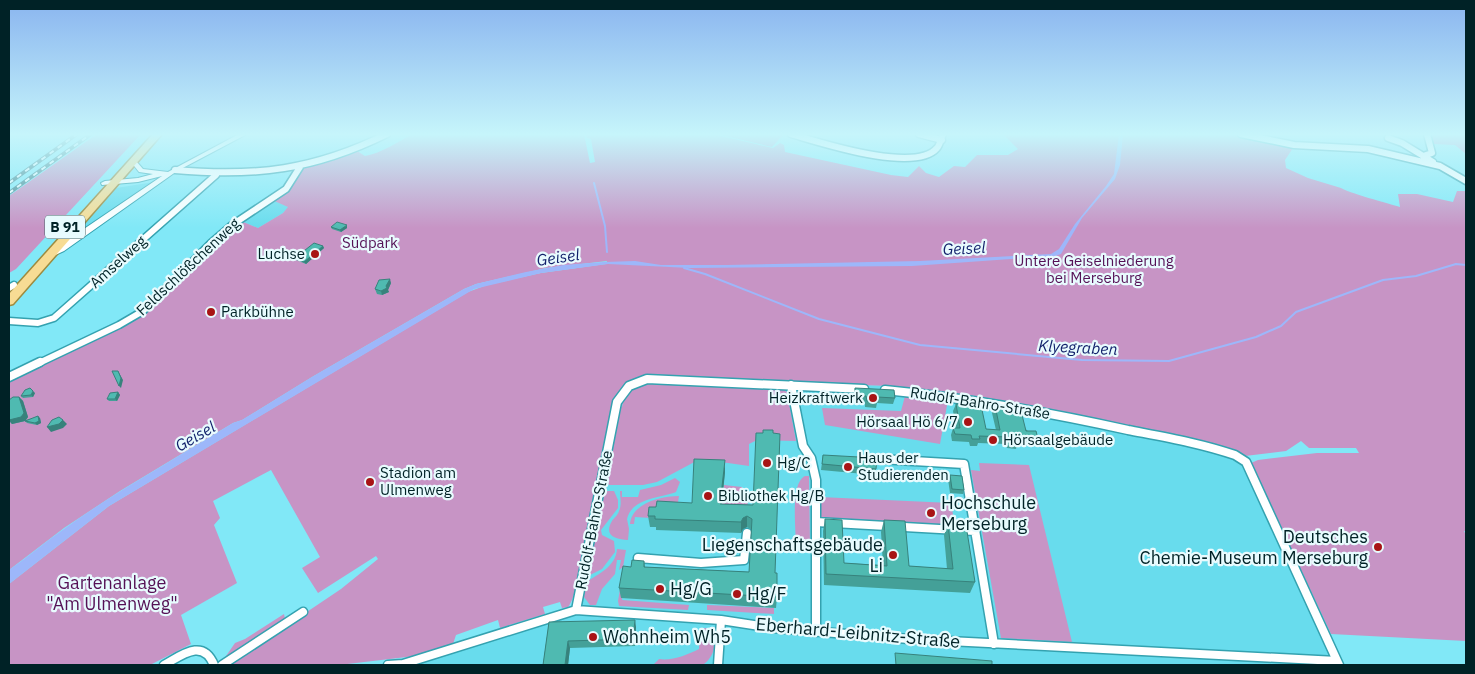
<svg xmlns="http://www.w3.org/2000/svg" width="1475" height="674" viewBox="0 0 1475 674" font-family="'IBM Plex Sans',sans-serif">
<rect width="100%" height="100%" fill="#81e8f7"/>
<path fill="#68dced" d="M 154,182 L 71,239 L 116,188 Z
M 272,200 L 289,207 L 283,213 L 258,228 L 241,221 Z
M 644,377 L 888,386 L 975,396 L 1055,410 L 1141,429 L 1247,462 L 1341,665 L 414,665 L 573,607 L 615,400 L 626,384 Z"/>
<path fill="#c794c5" d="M 97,134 L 141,134 L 16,269 L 9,273 L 9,196 Z
M 413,134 L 584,134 L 590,163 L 595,162 L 591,139 L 587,138 L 586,134 L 661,134 L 668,136 L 674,134 L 713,134 L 773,148 L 780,143 L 784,145 L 785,152 L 891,175 L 908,177 L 919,166 L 926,173 L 939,177 L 954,166 L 965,167 L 977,155 L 1008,155 L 1018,149 L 1003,134 L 1235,134 L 1285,144 L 1293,148 L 1285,160 L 1286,168 L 1308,178 L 1341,188 C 1346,192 1390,204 1400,207 L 1398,194 L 1417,194 L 1453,202 L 1457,191 L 1466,191 L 1466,531 L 1464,531 L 1466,535 L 1466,641 L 1331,634 L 1251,463 L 1258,460 L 1317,453 L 1359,453 L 1356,448 L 1309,448 L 1301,441 L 1286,451 L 1245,456 L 1141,429 L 1055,410 L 975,396 L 888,386 L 645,377 L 626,384 L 615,400 C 609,429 581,595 568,607 L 562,608 L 560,602 L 543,607 L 545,614 L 500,628 L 498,620 L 456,635 L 453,644 L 415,656 L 339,665 L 228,665 L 341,589 L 378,559 L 376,556 L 318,593 L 302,568 L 320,557 L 271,470 L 213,501 L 220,518 L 214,525 L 237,583 L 181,615 L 191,644 L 150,665 L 9,665 L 9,584 L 109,506 L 468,292 L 487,285 L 541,273 L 606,264 L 607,261 L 546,268 L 476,284 L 464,289 L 312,377 L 242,420 L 233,423 L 120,491 L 64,528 L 9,570 L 9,378 L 131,321 L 148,310 L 207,249 L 241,221 L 258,228 L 283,213 L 288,207 L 272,200 L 292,185 L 305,167 L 348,153 L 357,151 L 365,156 C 382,153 397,142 413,134 Z
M 717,134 L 779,134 L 783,135 L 772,147 Z
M 1429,134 L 1466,134 L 1466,154 L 1455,145 L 1434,144 Z
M 650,383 L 784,390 L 787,392 L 796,441 L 757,440 L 749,444 L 749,466 L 700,459 L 657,482 L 643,485 L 609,485 L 606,481 L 613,449 L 617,408 L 622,407 C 625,391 635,387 650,383 Z
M 905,396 L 948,400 L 940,444 L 825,425 L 822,408 L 901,411 Z
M 979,463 L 1029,465 L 1072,642 L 1001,638 L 971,470 L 980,471 Z
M 805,476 L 809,476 L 810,546 L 796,546 C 796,530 790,483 805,476 Z
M 675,478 L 680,482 L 676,492 C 660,498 632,498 627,519 L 629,529 L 628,540 C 616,539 603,536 612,521 C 614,518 618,515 619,511 C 622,505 620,497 620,491 L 622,491 L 622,497 L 638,497 L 640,490 L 661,485 Z
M 724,485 L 742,487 L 743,495 L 748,501 L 746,516 L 721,507 Z
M 608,491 L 614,491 L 618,500 L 618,508 L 601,530 L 602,535 L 614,541 L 615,552 L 602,569 L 588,576 L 604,492 Z
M 679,496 L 676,514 L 651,518 L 635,517 L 634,524 L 630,524 C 632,503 661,496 679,496 Z
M 820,497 L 951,503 L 955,526 L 821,519 Z
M 617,549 L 626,550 L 623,567 L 619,570 L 621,560 L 617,560 L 615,574 L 602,589 L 596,605 L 590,605 L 584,597 L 586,582 C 599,574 616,566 617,549 Z
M 622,578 L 624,578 L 622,600 L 689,605 L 688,610 L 619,606 L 618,601 Z
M 707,605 L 774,608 L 774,614 L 707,610 Z
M 284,614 L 285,619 L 229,658 L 226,656 L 235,643 L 245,639 Z
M 705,628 L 709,629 C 717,642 716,654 704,664 L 653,665 L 659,659 C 672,661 687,655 699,649 L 700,630 Z"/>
<path fill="#9db7fa" d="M 1119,134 L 1123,134 L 1120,165 L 1115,179 L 1082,218 L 1061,254 L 1055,256 L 912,266 L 690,268 L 608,264 L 541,273 L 474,289 L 109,506 L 9,584 L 9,570 C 28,557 45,542 64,529 C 118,490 177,458 233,423 L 242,420 L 312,377 L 464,289 L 476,284 L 526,272 L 564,265 L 604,262 L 635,261 L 661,265 L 727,265 L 920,261 L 1051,254 L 1059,249 L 1075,224 L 1106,186 L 1114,174 Z"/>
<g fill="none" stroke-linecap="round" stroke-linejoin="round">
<path stroke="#9db7fa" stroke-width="2" d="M 594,183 L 605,226 L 607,252
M 684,268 L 705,274 L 819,319 L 920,345 L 1082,360 L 1169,361 L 1256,337 L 1281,326 L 1296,312 L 1383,280 L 1416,276 L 1456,264 L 1466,265"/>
<defs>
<path id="minor-far1" d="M 791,134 C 819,142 915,174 937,148 C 940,145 941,138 943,134
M 919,134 L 942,140
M 1241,134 L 1294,145 L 1368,149 L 1440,166 L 1466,181
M 1388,138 L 1402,143 L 1433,162
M 1423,156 L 1432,153 L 1427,134
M 175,170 C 256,177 314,170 387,134
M 9,288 L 14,285
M 9,321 L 38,323 L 54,318 L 216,175
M 37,364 L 119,325 L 143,311 L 211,243 L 232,225 L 286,189 L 300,167"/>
<path id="minor" d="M 9,377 L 40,362
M 791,385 L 803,446 L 811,458 L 816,480 L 816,632
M 885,390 C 967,398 1047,412 1128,430 C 1164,437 1200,443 1235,455 L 1246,462 L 1339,665
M 880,459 L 964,464 L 994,644
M 816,522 L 975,531
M 638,558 L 701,563 L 744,560 L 747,533
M 576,610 L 617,402 L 629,386 L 647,379 L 864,389
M 164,665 C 182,655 203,638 214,665
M 222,665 L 303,612
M 388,665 L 403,664 L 576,610 L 721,620 L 773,628 L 909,639 L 1337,661
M 718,665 L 721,620"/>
<path id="tertiary" d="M 239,134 L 247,134 L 177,171 L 64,251 L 51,257 L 47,254 L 162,176 L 138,182 L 102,185 L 101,183 L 105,181 L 138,178 L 153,174 L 139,172 L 131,162 L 132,161 L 136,161 L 143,169 L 168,172 Z"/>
<path id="primary" d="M 153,134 L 162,134 L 13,304 L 9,305 L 9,294 Z"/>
</defs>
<use href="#minor-far1" stroke="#34a2b0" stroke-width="9"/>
<use href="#minor" stroke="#34a2b0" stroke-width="11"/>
<use href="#tertiary" stroke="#34a2b0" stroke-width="2"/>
<use href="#primary" stroke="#9d8b3f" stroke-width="3"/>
<use href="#minor-far1" stroke="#fff" stroke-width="6"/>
<use href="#minor" stroke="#fff" stroke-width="8"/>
<use href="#tertiary" fill="#fff" fill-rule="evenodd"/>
<use href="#primary" fill="#f7dc94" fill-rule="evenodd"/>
<defs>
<path id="rail" d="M 9,183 L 77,134
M 9,193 L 91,134"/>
</defs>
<use href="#rail" stroke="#428791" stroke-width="4"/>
<use href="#rail" stroke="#e8fbfe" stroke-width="2" stroke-dasharray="5" stroke-linecap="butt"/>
</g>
<path fill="#44a098" d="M 331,227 L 347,228 L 341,232 L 332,229 Z
M 323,246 L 324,248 L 306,264 L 296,260 L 295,258 Z
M 391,283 L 388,290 L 389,292 L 382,295 L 377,294 L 375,289 Z
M 855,388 L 895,398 L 893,404 L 877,403 L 876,408 L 865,407 L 865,402 L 854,401 L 854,394 Z
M 118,392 L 120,395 L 117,401 L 109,401 L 107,399 Z
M 35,393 L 33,397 L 23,398 L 21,396 Z
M 19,397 L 23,401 L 28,417 L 26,420 L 40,418 L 41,423 L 37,425 L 27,423 L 25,421 L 12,424 L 9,421 L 9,400 Z
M 956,404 L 986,429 L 996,430 L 992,413 L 995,405 L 1038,439 L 1035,446 L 1017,445 L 1016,449 L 1007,448 L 1006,444 L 978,443 L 977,446 L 970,446 L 969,442 L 952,441 L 951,435 L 953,428 L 956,428 L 953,411 Z
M 823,455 L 876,469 L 875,475 L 821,470 Z
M 725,472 L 722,504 L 753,505 L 775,573 L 777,597 L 776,608 L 621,598 L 619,588 L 631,567 L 644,561 L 645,567 L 749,572 L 752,530 L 747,527 L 743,529 L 741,533 L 656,530 L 656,527 L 650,527 L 648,516 L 692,503 Z
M 950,475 L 964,490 L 963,494 L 950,493 L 948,479 Z
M 825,519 L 844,563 L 883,565 L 881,532 L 884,520 L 909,566 L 947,569 L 944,535 L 948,524 L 975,582 L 970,593 L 824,585 L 823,531 Z
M 549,622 L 636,627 L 635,646 L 570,648 L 568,665 L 543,665 Z"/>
<path fill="#37827c" d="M 347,225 L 347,228 L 341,232 L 340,230 Z
M 323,246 L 324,248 L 306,264 L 304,262 Z
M 390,279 L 391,283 L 388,290 L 389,292 L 382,295 L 381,291 Z
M 118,371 L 123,380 L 121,388 L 119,386 Z
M 33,391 L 35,393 L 33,397 L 31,395 Z
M 118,392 L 120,395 L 117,401 L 115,399 Z
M 19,397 L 23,401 L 28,417 L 25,421 L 12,424 L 9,420 Z
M 38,416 L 40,418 L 41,423 L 37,425 L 35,423 Z
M 63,420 L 67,424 L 63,428 L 51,432 L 47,427 Z
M 725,460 L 725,472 L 720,515 L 720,504 Z
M 747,516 L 747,527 L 743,529 L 741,533 L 741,522 L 743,518 Z
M 635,620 L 636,627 L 635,646 L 633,639 Z
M 568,641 L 570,648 L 568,665 L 565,665 Z"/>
<path fill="#4fbab1" stroke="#37827c" d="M 337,222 L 347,225 L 340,230 L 331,227 Z
M 314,243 L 323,246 L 304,262 L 295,258 Z
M 390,279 L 386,286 L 387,288 L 381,291 L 375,289 L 379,280 Z
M 112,371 L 118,371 L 121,378 L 119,386 Z
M 30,388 L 33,391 L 31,395 L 21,396 L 25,390 Z
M 855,388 L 894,390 L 895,398 L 877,397 L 877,401 L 867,401 L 866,396 L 855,395 Z
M 118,392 L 115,399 L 107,399 L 110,393 Z
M 13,397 L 19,397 L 24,413 L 21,417 L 9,420 L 9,400 Z
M 956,404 L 981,405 L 986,429 L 1000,430 L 995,405 L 1020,407 L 1026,431 L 1036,431 L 1038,439 L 1018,438 L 1019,442 L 1010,442 L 1009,437 L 979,436 L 980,439 L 972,439 L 971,435 L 955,434 L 953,428 L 960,428 Z
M 38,416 L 39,421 L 35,423 L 25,421 Z
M 59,417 L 63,420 L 59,424 L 47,427 L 52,420 Z
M 763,430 L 773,430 L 773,433 L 780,434 L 775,573 L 777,573 L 777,597 L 619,588 L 623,566 L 631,567 L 632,560 L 644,561 L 644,567 L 749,572 L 752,519 L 747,516 L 743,518 L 741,522 L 655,519 L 655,516 L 648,516 L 649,507 L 656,507 L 657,501 L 692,503 L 694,459 L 725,460 L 720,504 L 753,505 L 756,433 L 763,433 Z
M 823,455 L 877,458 L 876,469 L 822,464 Z
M 950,475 L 962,476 L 964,490 L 952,489 Z
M 825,519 L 842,520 L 844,563 L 887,566 L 884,520 L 905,521 L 909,566 L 953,569 L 948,524 L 966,525 L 975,582 L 826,574 Z
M 635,620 L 633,639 L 568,641 L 565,665 L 543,665 L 549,622 Z
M 895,653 L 992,661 L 992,665 L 896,665 Z"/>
<linearGradient id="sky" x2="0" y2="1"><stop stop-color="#8ab5ef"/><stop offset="0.59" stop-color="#c6f5fb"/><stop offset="1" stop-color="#c6f5fb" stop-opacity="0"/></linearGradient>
<rect width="1475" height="228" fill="url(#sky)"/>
<g fill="#a81415" stroke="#e8fbfe" stroke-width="2">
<circle cx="315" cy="254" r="5"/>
<circle cx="211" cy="312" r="5"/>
<circle cx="873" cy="398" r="5"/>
<circle cx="968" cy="422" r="5"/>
<circle cx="993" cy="440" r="5"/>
<circle cx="767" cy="463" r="5"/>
<circle cx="848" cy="467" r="5"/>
<circle cx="370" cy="482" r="5"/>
<circle cx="708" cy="496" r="5"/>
<circle cx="931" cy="513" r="5"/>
<circle cx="1378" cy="547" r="5"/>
<circle cx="893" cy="555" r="5"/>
<circle cx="660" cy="589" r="5"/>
<circle cx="737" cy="594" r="5"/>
<circle cx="593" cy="637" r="5"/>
</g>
<g text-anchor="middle" stroke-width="4.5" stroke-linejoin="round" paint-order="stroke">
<rect fill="#e8fbfe" stroke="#466367" stroke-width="1" x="45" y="215.5" width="40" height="23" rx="4"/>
<g font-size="14" font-weight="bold" fill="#002226">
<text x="65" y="232">B 91</text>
</g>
<g font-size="15" fill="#551156" stroke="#e8fbfe">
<text x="370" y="248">Südpark</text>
<text x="1094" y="266">Untere Geiselniederung<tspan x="1094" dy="17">bei Merseburg</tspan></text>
</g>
<g font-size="15" fill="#002226" stroke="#e8fbfe" text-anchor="start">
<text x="305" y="259" text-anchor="end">Luchse</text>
<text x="221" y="317">Parkbühne</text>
<text x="863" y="403" text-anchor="end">Heizkraftwerk</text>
<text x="958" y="427" text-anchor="end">Hörsaal Hö 6/7</text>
<text x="1003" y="445">Hörsaalgebäude</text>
<text x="858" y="463">Haus der<tspan x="858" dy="17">Studierenden</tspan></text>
<text x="777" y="468">Hg/C</text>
<text x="380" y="478">Stadion am<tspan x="380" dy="17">Ulmenweg</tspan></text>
<text x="718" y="501">Bibliothek Hg/B</text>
</g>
<g font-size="15" fill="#002226" stroke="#e8fbfe">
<text transform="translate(118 262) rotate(-42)" y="5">Amselweg</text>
<text transform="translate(188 267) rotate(-43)" y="5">Feldschlößchenweg</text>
<text transform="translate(980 403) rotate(9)" y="5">Rudolf-Bahro-Straße</text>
<text transform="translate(594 520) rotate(-79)" y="5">Rudolf-Bahro-Straße</text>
</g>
<g font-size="16" font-style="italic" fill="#101f6a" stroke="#e8fbfe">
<text transform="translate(964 248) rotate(-3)" y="6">Geisel</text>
<text transform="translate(558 257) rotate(-8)" y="6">Geisel</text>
<text transform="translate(1078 347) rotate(3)" y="6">Klyegraben</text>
<text transform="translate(195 436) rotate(-30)" y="6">Geisel</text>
</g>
<g font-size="18" fill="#002226" stroke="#e8fbfe" text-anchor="start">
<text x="941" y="509">Hochschule<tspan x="941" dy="21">Merseburg</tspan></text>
<text x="1368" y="543" text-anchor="end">Deutsches<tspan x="1368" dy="21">Chemie-Museum Merseburg</tspan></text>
<text x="883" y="551" text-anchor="end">Liegenschaftsgebäude<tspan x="883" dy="21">Li</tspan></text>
<text x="670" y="595">Hg/G</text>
<text x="747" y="600">Hg/F</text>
<text x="603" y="643">Wohnheim Wh5</text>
</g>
<g font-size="18" fill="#551156" stroke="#e8fbfe">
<text x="112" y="589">Gartenanlage<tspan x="112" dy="21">"Am Ulmenweg"</tspan></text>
</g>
<g font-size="18" fill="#002226" stroke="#e8fbfe">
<text transform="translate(858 633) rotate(5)" y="6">Eberhard-Leibnitz-Straße</text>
</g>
</g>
<rect width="1475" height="674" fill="none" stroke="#002226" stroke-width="20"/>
</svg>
